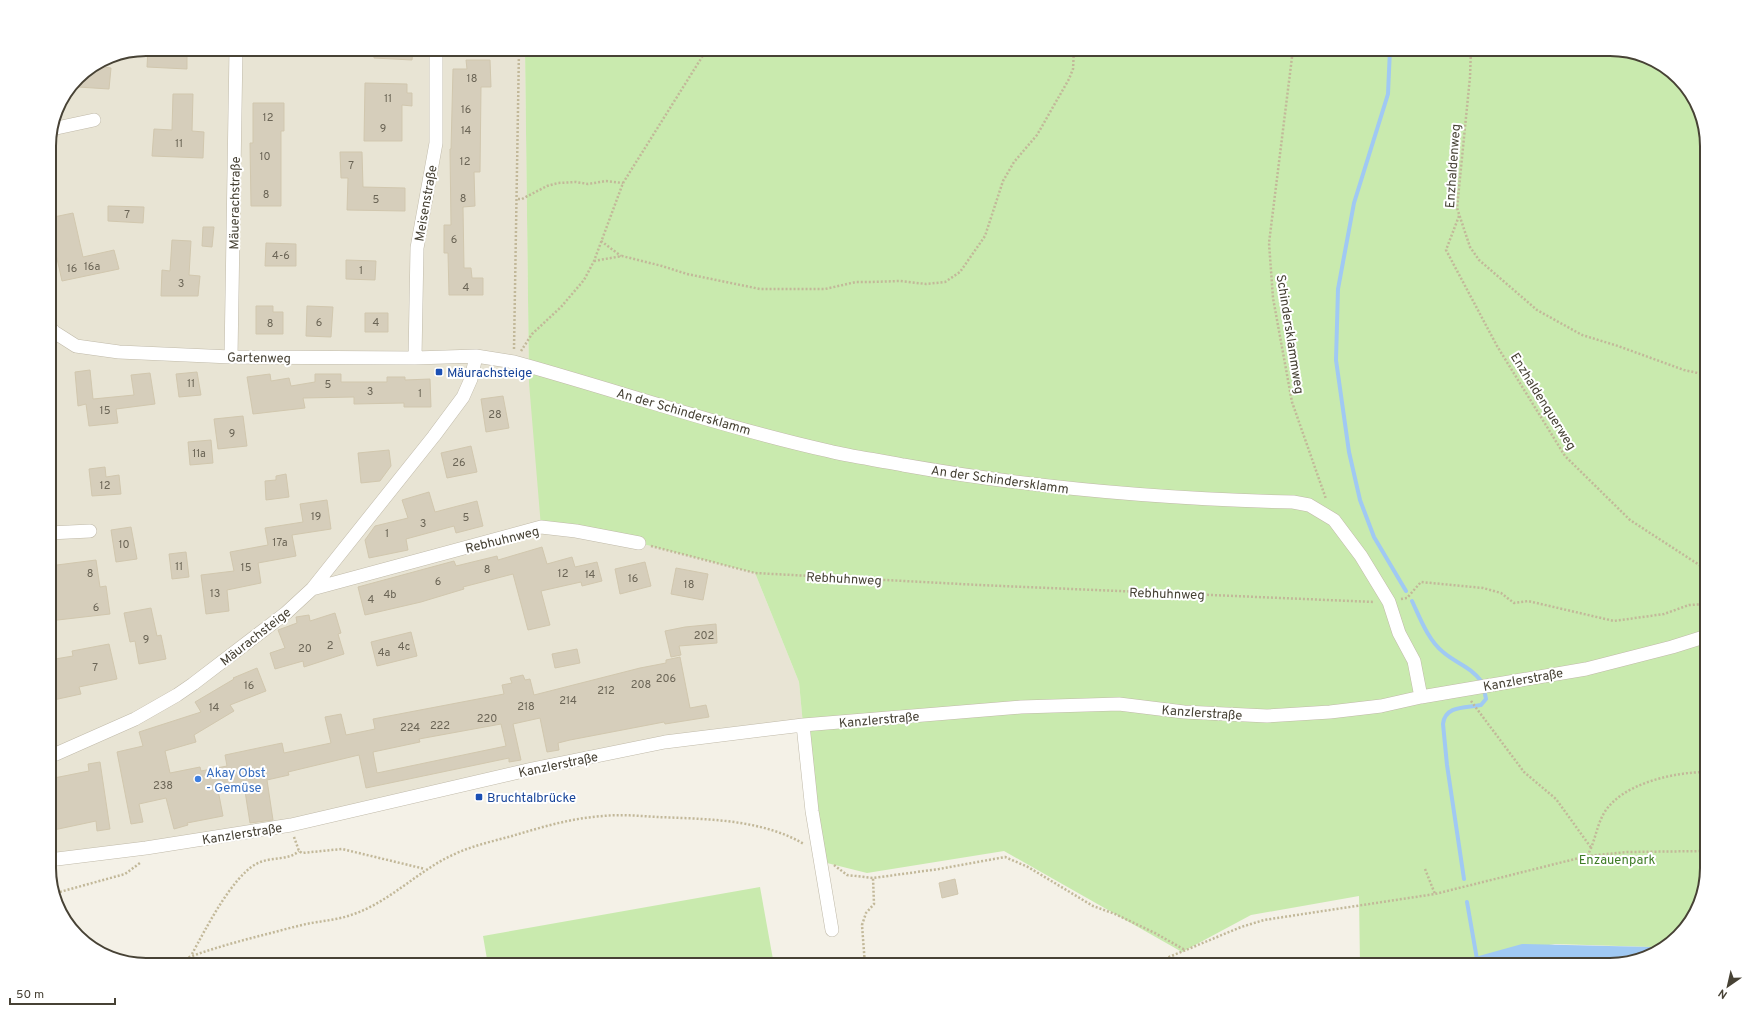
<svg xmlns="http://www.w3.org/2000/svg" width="1756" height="1014" viewBox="0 0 1756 1014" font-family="Overpass,sans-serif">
<rect width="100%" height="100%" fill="#f4f1e7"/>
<path fill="#e8e4d4" d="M 146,49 L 525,49 L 529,383 L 639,543 L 755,573 L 799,682 L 803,725 L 665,742 L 291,825 L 49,860 L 49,140 L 56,109 L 78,77 L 109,56 Z"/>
<path fill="#c9eaae" d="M 525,49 L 1610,49 L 1658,62 L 1691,92 L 1707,140 L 1707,868 L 1694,916 L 1665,946 L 1651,947 L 1555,944 L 1468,959 L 1459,965 L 1360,965 L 1359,896 L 1251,915 L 1182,952 L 1004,851 L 867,873 L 827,863 L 803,725 L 799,682 L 755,573 L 639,543 L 541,527 L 529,383 Z
M 760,887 L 774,965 L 488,965 L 483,936 Z"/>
<path fill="#a0c9f3" d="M 1522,944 L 1651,947 L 1665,946 L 1659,952 L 1610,965 L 1459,965 L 1468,959 Z"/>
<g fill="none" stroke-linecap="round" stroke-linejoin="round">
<path stroke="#a0c9f3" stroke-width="4" d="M 1390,49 L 1388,94 L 1354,203 L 1338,289 L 1336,360 L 1349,452 L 1360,500 L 1374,537 L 1406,591
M 1412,601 C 1420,618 1428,640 1443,652 C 1457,664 1470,666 1482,682
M 1464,879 L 1447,765 L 1443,724 C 1445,705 1466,708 1481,705 L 1486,699 L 1485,694
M 1467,902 L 1478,965"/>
</g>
<path fill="#d6cebb" stroke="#d1c7ae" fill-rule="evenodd" d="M 148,49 L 187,49 L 187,69 L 147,67 Z
M 374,49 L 413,49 L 412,60 L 374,58 Z
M 466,60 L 490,60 L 491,87 L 481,87 L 480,172 L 474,172 L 475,206 L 463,207 L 464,268 L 471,268 L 472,278 L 483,278 L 483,295 L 449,295 L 448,253 L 444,253 L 444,225 L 451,225 L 450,149 L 451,149 L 453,69 L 467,69 Z
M 94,66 L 111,68 L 109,89 L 78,87 L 79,76 Z
M 365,83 L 407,84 L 407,93 L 412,93 L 412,106 L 402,105 L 402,141 L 364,141 Z
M 173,94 L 193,94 L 192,131 L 204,132 L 203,158 L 152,156 L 154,129 L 172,130 Z
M 253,103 L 284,103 L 284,131 L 281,131 L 281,206 L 251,206 L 250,143 L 253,143 Z
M 340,152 L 362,152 L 363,187 L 405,188 L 405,211 L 347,210 L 348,178 L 341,178 Z
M 108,206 L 144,207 L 143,223 L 108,221 Z
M 73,213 L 83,257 L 114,250 L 119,269 L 62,281 L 54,245 L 49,246 L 49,218 Z
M 203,227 L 214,227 L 212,247 L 202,246 Z
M 172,240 L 191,241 L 189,275 L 200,276 L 198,296 L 161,296 L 162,270 L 170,271 Z
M 266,243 L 296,244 L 296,266 L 265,266 Z
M 346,260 L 376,261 L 375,280 L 346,279 Z
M 256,306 L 273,306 L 273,312 L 283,312 L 283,334 L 256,334 Z
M 307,306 L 333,307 L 331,337 L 306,336 Z
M 365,313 L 388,313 L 388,332 L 365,332 Z
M 90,370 L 93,399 L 134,395 L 131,375 L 150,373 L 155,404 L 116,409 L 118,423 L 89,426 L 86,404 L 78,406 L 75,372 Z
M 197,372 L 201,395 L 179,397 L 176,374 Z
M 270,374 L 271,381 L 289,378 L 291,386 L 315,382 L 315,374 L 341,374 L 341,382 L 387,382 L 387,377 L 405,377 L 405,380 L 430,379 L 431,407 L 404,407 L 404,403 L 354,404 L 354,397 L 303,398 L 305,408 L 253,414 L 247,377 Z
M 503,396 L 509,428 L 486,432 L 481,399 Z
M 243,416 L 247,446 L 218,449 L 214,419 Z
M 211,440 L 213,463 L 190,465 L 188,442 Z
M 471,446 L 477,472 L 447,478 L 441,453 Z
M 389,450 L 391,466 L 380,481 L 361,483 L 358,453 Z
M 105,467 L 106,477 L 119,475 L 121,494 L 92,496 L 89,469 Z
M 286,474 L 289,497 L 266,500 L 265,481 L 276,480 L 276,476 Z
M 429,492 L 435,512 L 477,501 L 483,526 L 456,533 L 454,526 L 406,539 L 408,550 L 369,558 L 365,540 L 375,526 L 408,518 L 402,500 Z
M 327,500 L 331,529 L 292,535 L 296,556 L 258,563 L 261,583 L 227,590 L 229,611 L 206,614 L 201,575 L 234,571 L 230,552 L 268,545 L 265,528 L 303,522 L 300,504 Z
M 131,527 L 137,559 L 116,562 L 111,530 Z
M 542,547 L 547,564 L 572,557 L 575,567 L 597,562 L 602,581 L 582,586 L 581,582 L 541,591 L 550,625 L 528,630 L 513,574 L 463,587 L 464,589 L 421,602 L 365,615 L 358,587 L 454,561 L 456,566 L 497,556 L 498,560 Z
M 186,552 L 189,577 L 172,579 L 169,554 Z
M 96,560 L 100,587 L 106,586 L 110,614 L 49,621 L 49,566 Z
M 645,562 L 651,586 L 620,594 L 615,569 Z
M 676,568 L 708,574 L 703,600 L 671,594 Z
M 151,608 L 157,636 L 161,635 L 166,659 L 139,664 L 135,641 L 130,642 L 124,613 Z
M 335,613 L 341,633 L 338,634 L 344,654 L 304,667 L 303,661 L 275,669 L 270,653 L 285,648 L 278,630 L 297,623 L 296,617 L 309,615 L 310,621 Z
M 716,624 L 717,643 L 679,646 L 681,655 L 671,657 L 665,631 L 685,627 Z
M 411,632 L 417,656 L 377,666 L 371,642 Z
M 109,644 L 117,679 L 79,687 L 81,694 L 49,701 L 49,660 L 73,656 L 72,651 Z
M 577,649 L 580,663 L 555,668 L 552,654 Z
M 680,657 L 690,708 L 706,705 L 709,717 L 665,724 L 664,722 L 570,740 L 558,743 L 559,750 L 547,752 L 540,718 L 513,724 L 521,760 L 509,762 L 509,758 L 366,788 L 359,755 L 288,772 L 289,775 L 267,780 L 273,820 L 250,823 L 244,785 L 218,790 L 223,816 L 187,823 L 188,825 L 174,829 L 166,798 L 139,804 L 143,822 L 131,824 L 117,752 L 143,746 L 139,732 L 201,712 L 195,702 L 234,679 L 233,678 L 257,668 L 266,691 L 230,705 L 234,711 L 194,735 L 196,742 L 165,751 L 170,773 L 200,767 L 201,771 L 227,766 L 225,755 L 282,743 L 284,753 L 331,743 L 325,717 L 341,714 L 346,735 L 375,729 L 373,719 L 504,694 L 502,685 L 512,683 L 510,678 L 523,675 L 525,680 L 530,679 L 534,695 L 640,668 L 666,663 L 666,660 ZM 501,724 L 506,746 L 377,773 L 373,752 L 420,742 L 419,739 Z
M 100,762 L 110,829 L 97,831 L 96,821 L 49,831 L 49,779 L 89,771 L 88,764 Z
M 955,879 L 958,894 L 942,898 L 939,883 Z"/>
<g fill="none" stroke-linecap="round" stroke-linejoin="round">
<defs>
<path id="minor" d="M 52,129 L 94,120
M 49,326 L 54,332 L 76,346 L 119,352 L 231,357 L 415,358 L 476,356 L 514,362 C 619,391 722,427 829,451 C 853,457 879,460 903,465 C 1033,488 1161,499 1293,502 L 1309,505 L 1334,520 L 1361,556 L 1389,602 L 1399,633 L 1414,661 L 1421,697
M 231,357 L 236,49
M 415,358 L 417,248 L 436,143 L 436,49
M 49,533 L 90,531
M 312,589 L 541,527 L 576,531 L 639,543
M 803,725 L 812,811 L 832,930
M 49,757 L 135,719 L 177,695 L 193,684 L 286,613 L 312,589 L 434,436 L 463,397 L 471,379 L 476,356
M 49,860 L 146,848 L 291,825 L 532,769 L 665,742 L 803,725 L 1021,707 L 1119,704 L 1184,712 L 1267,716 L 1330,712 L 1381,706 L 1421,697 L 1586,669 L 1672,647 L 1707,636"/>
</defs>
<use href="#minor" stroke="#c0baa9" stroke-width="14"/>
<path stroke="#c2b899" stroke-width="2.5" stroke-dasharray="2 2" stroke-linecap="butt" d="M 1293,49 L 1269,243 L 1273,298 L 1292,402 L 1326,499
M 1471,49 L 1470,77 L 1457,208 L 1470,247 L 1479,260 L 1537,310 L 1582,335 L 1618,346 L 1684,370 L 1707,375
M 518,199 L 522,199 L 547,186 L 558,183 L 576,182 L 588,184 L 606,181 L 623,183
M 1459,216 L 1446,250 L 1497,346 L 1565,456 L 1630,520 L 1707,570
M 601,241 L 621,256
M 594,261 L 622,256 L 662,266 L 687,274 L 760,289 L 825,289 L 856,282 L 871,282 L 900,281 L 926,284 L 945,282 L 960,272 L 985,236 L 1003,181 L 1014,162 L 1037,135 L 1069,79 L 1073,69 L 1074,49
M 514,349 L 519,49
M 521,351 L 532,334 L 561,307 L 584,280 L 594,261 L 623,183 L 707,49
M 651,546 L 755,573 L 979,585 L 1374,602
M 1401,599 L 1407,598 L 1421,582 L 1483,588 L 1501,593 L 1514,603 L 1528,601 L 1614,621 L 1664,614 L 1689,605 L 1707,604
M 1471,701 L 1524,772 L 1556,799 L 1592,849
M 294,837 L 299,851 L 302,853 L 342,849 L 425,869
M 1587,856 C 1595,843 1596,827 1604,813 C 1622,783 1675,772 1707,772
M 834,865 L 847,875 L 873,878 L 939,869 L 1005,857 L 1028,867 L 1093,906 L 1115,914 L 1155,933 L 1185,950
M 1425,869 L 1435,894
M 56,893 L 125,874 L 140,863
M 192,954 C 205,930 232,877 256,864 C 271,856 288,861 299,851
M 170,965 C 199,952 229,944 259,936 C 272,933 285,929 298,926 C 316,921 334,921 351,915 C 391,902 419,869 457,853 C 475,845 494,841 512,836 C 542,827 572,818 603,816 C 621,814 639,816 657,817 C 706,819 761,819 804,844
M 865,965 L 862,925 L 866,913 L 874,904 L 873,878
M 1150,965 L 1241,927 L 1264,920 L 1435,894 L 1587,856 L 1627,852 L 1707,851"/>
<use href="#minor" stroke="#fff" stroke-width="13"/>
</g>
<g fill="#1a4fb4" stroke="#fff" stroke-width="1.5">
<rect x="435" y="368" width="8" height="8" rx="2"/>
<rect x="475" y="793" width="8" height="8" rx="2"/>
</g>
<circle fill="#3f7fe0" stroke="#fff" stroke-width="1.5" cx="198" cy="779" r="4"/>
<g text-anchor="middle" stroke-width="4" stroke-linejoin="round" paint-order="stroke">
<g font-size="11" fill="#6b6556">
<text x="472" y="82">18</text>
<text x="388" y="102">11</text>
<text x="466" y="113">16</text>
<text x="268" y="121">12</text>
<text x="383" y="132">9</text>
<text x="466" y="134">14</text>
<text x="179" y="147">11</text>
<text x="265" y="160">10</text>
<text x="465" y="165">12</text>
<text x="351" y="169">7</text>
<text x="266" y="198">8</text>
<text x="463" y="202">8</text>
<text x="376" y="203">5</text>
<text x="127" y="218">7</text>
<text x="454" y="243">6</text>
<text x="281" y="259">4-6</text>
<text x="92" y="270">16a</text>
<text x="72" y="272">16</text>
<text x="361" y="274">1</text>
<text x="181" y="287">3</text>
<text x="466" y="291">4</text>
<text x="319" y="326">6</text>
<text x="376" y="326">4</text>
<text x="270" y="327">8</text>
<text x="191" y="387">11</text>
<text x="328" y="388">5</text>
<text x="370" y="395">3</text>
<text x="420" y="397">1</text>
<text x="105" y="414">15</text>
<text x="495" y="418">28</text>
<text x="232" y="437">9</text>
<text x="199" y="457">11a</text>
<text x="459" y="466">26</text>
<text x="105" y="489">12</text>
<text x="316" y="520">19</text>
<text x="466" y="521">5</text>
<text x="423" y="527">3</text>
<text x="387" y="537">1</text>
<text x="280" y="546">17a</text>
<text x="124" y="548">10</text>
<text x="179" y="570">11</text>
<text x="246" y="571">15</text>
<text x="487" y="573">8</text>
<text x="90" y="577">8</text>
<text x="563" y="577">12</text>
<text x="590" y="578">14</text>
<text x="633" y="582">16</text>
<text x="438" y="585">6</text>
<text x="689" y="588">18</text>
<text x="215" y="597">13</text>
<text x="390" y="598">4b</text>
<text x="371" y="603">4</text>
<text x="96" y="611">6</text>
<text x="704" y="639">202</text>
<text x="146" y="643">9</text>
<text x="330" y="649">2</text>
<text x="404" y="650">4c</text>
<text x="305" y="652">20</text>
<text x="384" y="656">4a</text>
<text x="95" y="671">7</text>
<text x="666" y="682">206</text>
<text x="641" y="688">208</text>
<text x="249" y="689">16</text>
<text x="606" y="694">212</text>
<text x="568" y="704">214</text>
<text x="526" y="710">218</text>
<text x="214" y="711">14</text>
<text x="487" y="722">220</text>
<text x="440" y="729">222</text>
<text x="410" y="731">224</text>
<text x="163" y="789">238</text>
</g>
<g font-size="13" fill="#474235" stroke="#fff">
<text transform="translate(1452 166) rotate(-86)" y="5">Enzhaldenweg</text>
<text transform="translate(234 203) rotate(-89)" y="5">Mäuerachstraße</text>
<text transform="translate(425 203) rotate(-80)" y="5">Meisenstraße</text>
<text transform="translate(1291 334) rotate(81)" y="5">Schindersklammweg</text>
<text transform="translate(259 357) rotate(1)" y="5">Gartenweg</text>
<text transform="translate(1544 401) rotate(58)" y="5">Enzhaldenquerweg</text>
<text transform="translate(684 411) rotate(16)" y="5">An der Schindersklamm</text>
<text transform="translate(1000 479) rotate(8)" y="5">An der Schindersklamm</text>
<text transform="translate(502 539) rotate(-14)" y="5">Rebhuhnweg</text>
<text transform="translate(844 578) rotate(3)" y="5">Rebhuhnweg</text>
<text transform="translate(1167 593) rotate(2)" y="5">Rebhuhnweg</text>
<text transform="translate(255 636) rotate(-38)" y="5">Mäurachsteige</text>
<text transform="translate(1523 679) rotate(-10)" y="5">Kanzlerstraße</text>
<text transform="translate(1202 712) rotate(4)" y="5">Kanzlerstraße</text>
<text transform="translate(879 719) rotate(-5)" y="5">Kanzlerstraße</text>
<text transform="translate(558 764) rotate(-12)" y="5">Kanzlerstraße</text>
<text transform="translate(242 833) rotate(-9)" y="5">Kanzlerstraße</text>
</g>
<g font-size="13" fill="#164399" stroke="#fff" text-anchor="start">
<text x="447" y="377">Mäurachsteige</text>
<text x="487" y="802">Bruchtalbrücke</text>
</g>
<g font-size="13" fill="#366cbe" stroke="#fff" text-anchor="start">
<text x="206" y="777">Akay Obst<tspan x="206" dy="15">- Gemüse</tspan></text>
</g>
<g font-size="13" fill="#3e7c26" stroke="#fff">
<text x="1617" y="864">Enzauenpark</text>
</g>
</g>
<path d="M0 0H1756V1014H0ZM146 56H1610A90 90 0 0 1 1700 146V868A90 90 0 0 1 1610 958H146A90 90 0 0 1 56 868V146A90 90 0 0 1 146 56Z" fill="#fff" fill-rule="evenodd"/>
<path fill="none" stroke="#474235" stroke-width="2" d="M146 56H1610A90 90 0 0 1 1700 146V868A90 90 0 0 1 1610 958H146A90 90 0 0 1 56 868V146A90 90 0 0 1 146 56Z"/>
<g transform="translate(1728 986) rotate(214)" stroke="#ffffff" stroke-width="3" paint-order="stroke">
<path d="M0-3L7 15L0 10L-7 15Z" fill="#474235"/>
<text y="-6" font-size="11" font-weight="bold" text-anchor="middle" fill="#474235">N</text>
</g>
<path d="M10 998v6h105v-6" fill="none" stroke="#474235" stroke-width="2"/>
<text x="16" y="998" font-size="12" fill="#474235" stroke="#ffffff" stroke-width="3" paint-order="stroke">50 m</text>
</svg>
